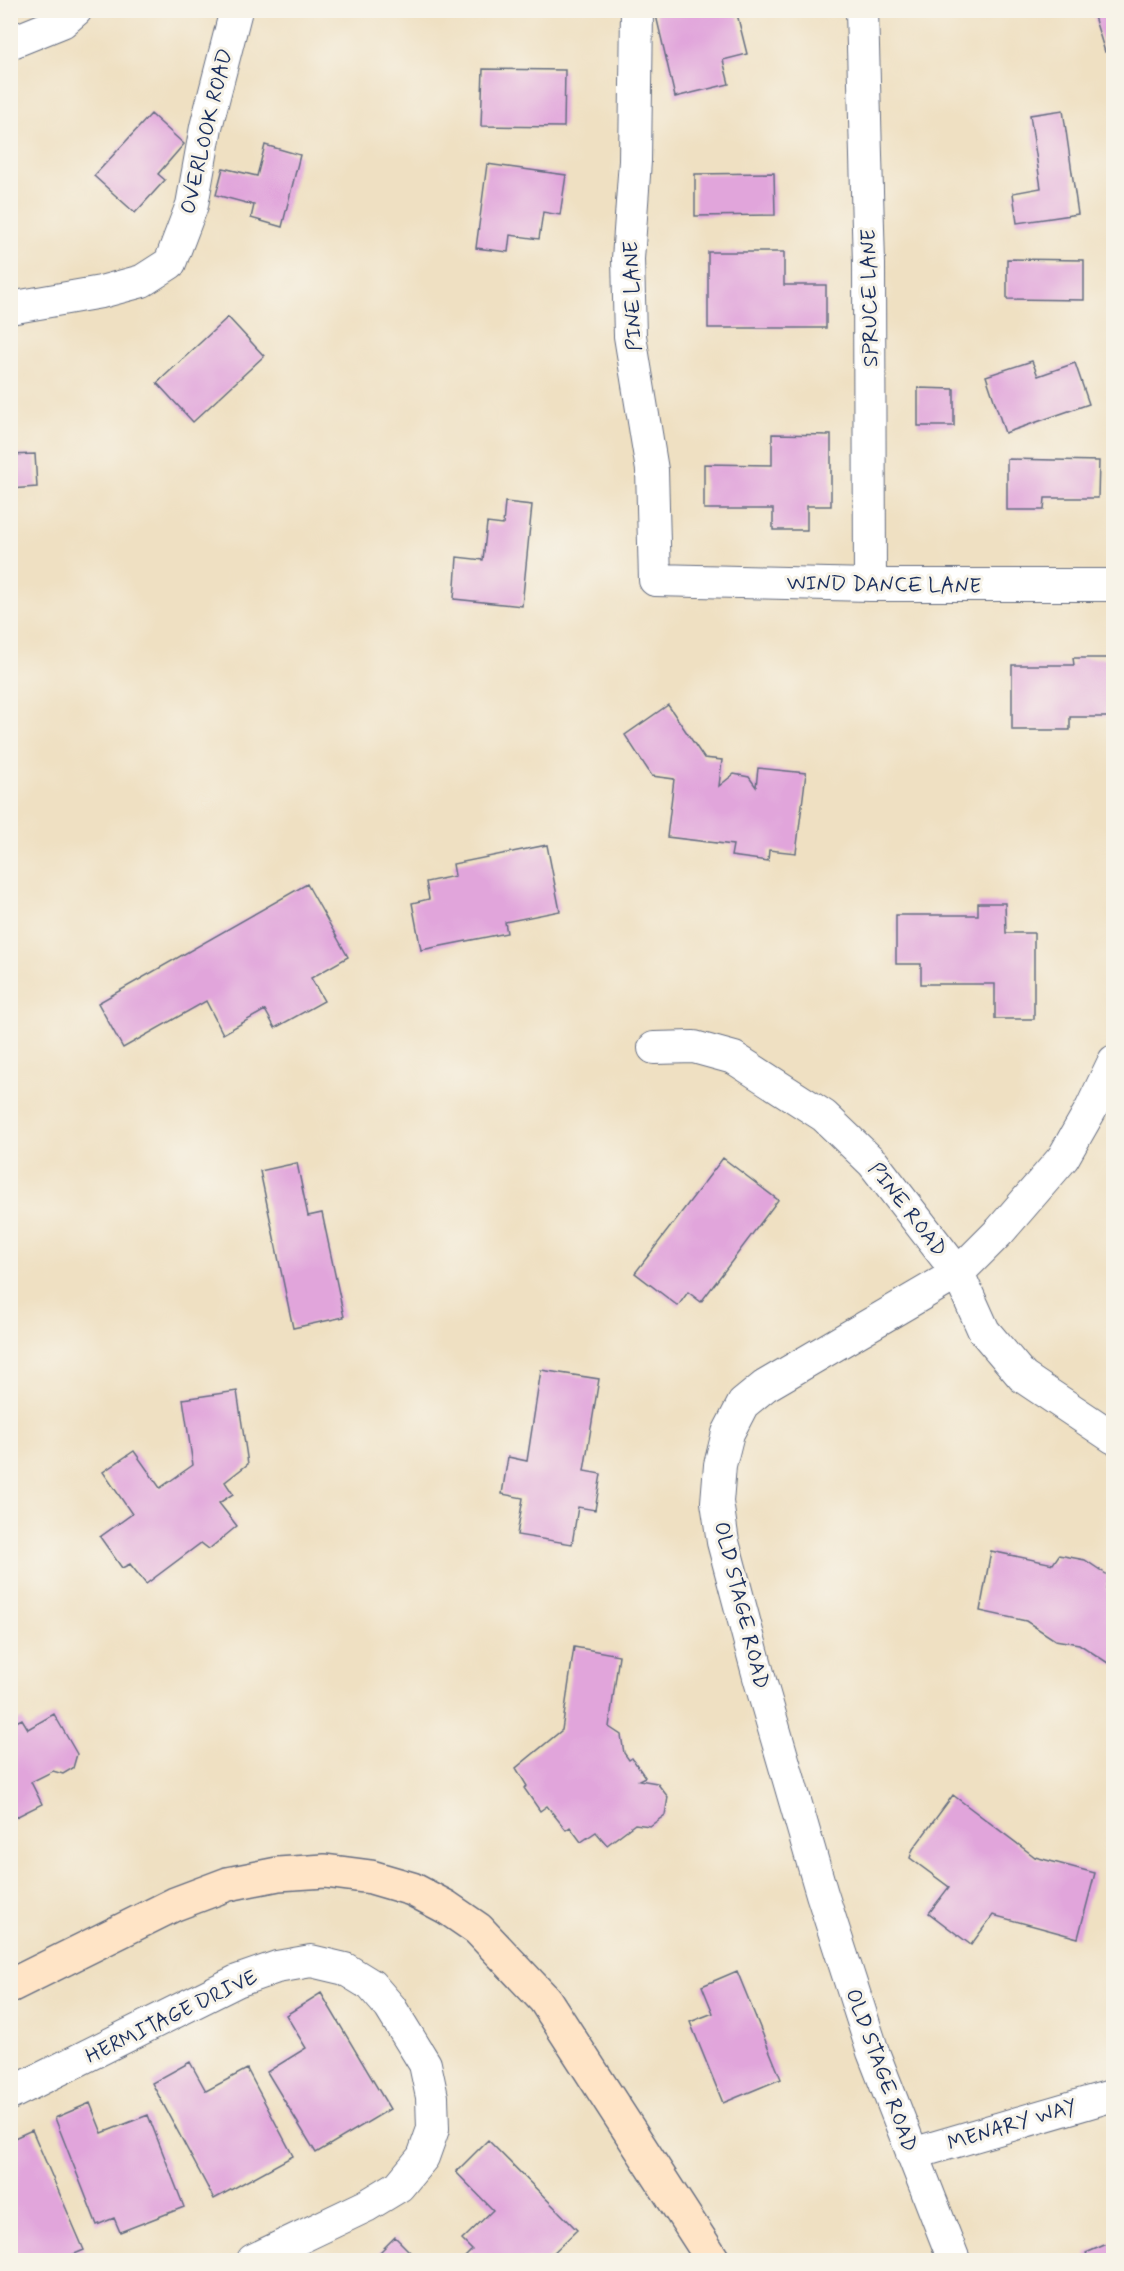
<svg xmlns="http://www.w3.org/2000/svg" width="1124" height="2271" viewBox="0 0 1124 2271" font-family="Mynerve,sans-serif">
<rect width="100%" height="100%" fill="#f7f3e8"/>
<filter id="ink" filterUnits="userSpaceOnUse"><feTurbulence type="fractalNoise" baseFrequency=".0167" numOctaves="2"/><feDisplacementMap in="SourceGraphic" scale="12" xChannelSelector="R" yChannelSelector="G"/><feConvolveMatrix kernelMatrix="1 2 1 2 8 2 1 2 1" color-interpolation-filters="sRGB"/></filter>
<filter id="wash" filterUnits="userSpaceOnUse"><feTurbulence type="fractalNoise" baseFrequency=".008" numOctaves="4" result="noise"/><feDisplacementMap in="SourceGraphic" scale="24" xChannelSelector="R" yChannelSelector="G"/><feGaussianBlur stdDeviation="1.35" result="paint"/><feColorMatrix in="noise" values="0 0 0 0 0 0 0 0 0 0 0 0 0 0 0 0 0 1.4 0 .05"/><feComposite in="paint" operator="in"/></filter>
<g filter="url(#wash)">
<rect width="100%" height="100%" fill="#efe0c2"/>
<g id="blocks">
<path fill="#e1a5db" d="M 736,10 L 747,54 L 723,60 L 729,84 L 675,97 L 655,11 Z
M 1092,10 L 1114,10 L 1114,49 L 1105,52 Z
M 483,69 L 565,70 L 564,127 L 481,126 Z
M 1063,110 L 1078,214 L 1017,223 L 1013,193 L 1041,188 L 1030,115 Z
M 151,114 L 184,144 L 158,174 L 165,180 L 135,213 L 94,176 Z
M 265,145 L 300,155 L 282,227 L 251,218 L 254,205 L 216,195 L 223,168 L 257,176 Z
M 487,164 L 566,175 L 560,215 L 543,212 L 539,239 L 510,235 L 508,252 L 476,248 Z
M 774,173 L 775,215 L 695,216 L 695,174 Z
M 708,252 L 784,252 L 784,285 L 826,285 L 826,328 L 708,328 Z
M 1007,259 L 1084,260 L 1084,300 L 1007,299 Z
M 228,317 L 264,356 L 193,422 L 157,383 Z
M 1032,361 L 1038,376 L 1075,363 L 1089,404 L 1005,433 L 986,376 Z
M 918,388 L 954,389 L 954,426 L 918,426 Z
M 772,434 L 831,435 L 831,506 L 807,506 L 807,530 L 773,530 L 773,509 L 704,509 L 704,464 L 772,465 Z
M 35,454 L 37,487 L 10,489 L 10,455 Z
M 1007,459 L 1099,461 L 1098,498 L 1045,498 L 1044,510 L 1007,510 Z
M 505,502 L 532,505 L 522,606 L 454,599 L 457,557 L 483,560 L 487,523 L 503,525 Z
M 1073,658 L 1113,658 L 1113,717 L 1070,717 L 1070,730 L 1012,730 L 1012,665 L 1074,665 Z
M 668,705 L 704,758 L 722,760 L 719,786 L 734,774 L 749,777 L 756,787 L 758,768 L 806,773 L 796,853 L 769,850 L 768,861 L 731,856 L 733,845 L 667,837 L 674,779 L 652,776 L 625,735 Z
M 547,845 L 560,911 L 505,922 L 507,933 L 421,950 L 412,903 L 429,899 L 426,882 L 455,876 L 453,864 Z
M 307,884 L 348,957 L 311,978 L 324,1001 L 275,1028 L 265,1010 L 223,1034 L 206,1001 L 123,1048 L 98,1003 Z
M 978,903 L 1005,903 L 1006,933 L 1034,933 L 1034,1019 L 995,1019 L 995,984 L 921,984 L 921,964 L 896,964 L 896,915 L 978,915 Z
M 723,1158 L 778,1200 L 701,1302 L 688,1292 L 678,1306 L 635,1273 Z
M 297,1163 L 308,1216 L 322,1213 L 344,1317 L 293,1328 L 260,1171 Z
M 541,1370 L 599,1379 L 584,1471 L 601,1474 L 595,1510 L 578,1507 L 572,1544 L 517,1535 L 523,1498 L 502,1494 L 508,1457 L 527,1461 Z
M 237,1391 L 248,1464 L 225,1482 L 233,1494 L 219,1503 L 237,1526 L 209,1549 L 201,1543 L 146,1584 L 130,1564 L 122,1568 L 100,1537 L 132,1514 L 103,1472 L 134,1451 L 160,1488 L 193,1465 L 183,1399 Z
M 991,1551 L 1053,1564 L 1059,1555 L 1085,1560 L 1109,1576 L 1106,1589 L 1114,1593 L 1114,1665 L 1108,1663 L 1079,1644 L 1055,1640 L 1026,1621 L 980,1611 Z
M 574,1647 L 619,1655 L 609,1727 L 621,1735 L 624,1753 L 629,1760 L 632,1758 L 645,1777 L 639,1780 L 657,1783 L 668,1797 L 665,1815 L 650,1826 L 635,1824 L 607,1845 L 596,1832 L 581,1842 L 570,1827 L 566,1830 L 547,1806 L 540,1811 L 524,1788 L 527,1786 L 516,1768 L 562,1730 Z
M 54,1714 L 77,1754 L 73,1768 L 63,1774 L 53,1771 L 31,1782 L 42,1804 L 10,1820 L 10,1725 L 22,1719 L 28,1729 Z
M 953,1795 L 1035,1857 L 1095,1873 L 1078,1938 L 993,1915 L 971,1945 L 929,1913 L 949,1887 L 910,1858 L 913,1849 Z
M 737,1971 L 781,2079 L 723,2103 L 690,2022 L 713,2013 L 702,1986 Z
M 321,1993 L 390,2109 L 316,2153 L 267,2072 L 306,2048 L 286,2015 Z
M 190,2062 L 206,2091 L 247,2069 L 293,2156 L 214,2199 L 152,2083 Z
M 90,2103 L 102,2133 L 148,2115 L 184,2207 L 120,2232 L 114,2218 L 97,2225 L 55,2118 Z
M 32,2130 L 84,2250 L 60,2260 L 10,2260 L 10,2140 Z
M 488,2140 L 577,2230 L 546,2260 L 462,2260 L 472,2250 L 462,2240 L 493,2210 L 456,2172 Z
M 395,2237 L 418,2260 L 372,2260 Z
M 1114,2241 L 1114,2260 L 1089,2260 L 1086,2253 Z"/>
</g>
</g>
<g filter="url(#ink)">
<use href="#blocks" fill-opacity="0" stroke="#656d81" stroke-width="1.5"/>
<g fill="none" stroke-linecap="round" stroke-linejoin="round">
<defs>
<path id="street" d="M 637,10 L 635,161 L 628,259 L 630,336 L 652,470 L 655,580 L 870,585 L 1114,585
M 862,10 L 869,264 L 870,585
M 10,43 L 62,22 L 76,10
M 10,308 L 101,292 L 142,281 L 170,263 L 192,205 L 206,127 L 236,10
M 654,1048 L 694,1047 L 734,1058 L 824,1116 L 873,1163 L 958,1273 L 984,1331 L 1023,1377 L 1114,1438
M 10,2094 L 237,1981 L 277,1967 L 311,1961 L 345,1969 L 371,1985 L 390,2007 L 425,2064 L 432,2097 L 433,2129 L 423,2157 L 399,2186 L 366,2206 L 253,2260
M 912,2154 L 1114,2095
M 954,2260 L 873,2052 L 822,1894 L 759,1677 L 723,1542 L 717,1502 L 720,1465 L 728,1433 L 743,1404 L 765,1386 L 958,1273 L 1000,1231 L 1063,1158 L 1091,1109 L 1114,1061"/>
<path id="secondary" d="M 10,1986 L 175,1904 L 228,1884 L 278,1874 L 325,1871 L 371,1877 L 412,1889 L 446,1907 L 478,1929 L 545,2000 L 713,2260"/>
</defs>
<use href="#street" stroke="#656d81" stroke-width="34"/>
<use href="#secondary" stroke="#656d81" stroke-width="36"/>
<use href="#street" stroke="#fff" stroke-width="32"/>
<use href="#secondary" stroke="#ffe4c6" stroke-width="33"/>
</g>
</g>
<g text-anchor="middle" stroke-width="6" stroke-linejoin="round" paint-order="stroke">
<g font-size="21" fill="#1b2f5e" stroke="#f7f3e8">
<text transform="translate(206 131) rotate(-77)" y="7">OVERLOOK ROAD</text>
<text transform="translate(632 296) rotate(-92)" y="7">PINE LANE</text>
<text transform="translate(869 298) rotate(-91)" y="7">SPRUCE LANE</text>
<text transform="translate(884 584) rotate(1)" y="7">WIND DANCE LANE</text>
<text transform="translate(908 1209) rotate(52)" y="7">PINE ROAD</text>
<text transform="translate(742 1605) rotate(76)" y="7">OLD STAGE ROAD</text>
<text transform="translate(171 2016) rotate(-26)" y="7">HERMITAGE DRIVE</text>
<text transform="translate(882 2070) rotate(70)" y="7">OLD STAGE ROAD</text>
<text transform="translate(1012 2124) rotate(-17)" y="7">MENARY WAY</text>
</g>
</g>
<rect width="1124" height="2271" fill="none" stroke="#f7f3e8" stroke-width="36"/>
</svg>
